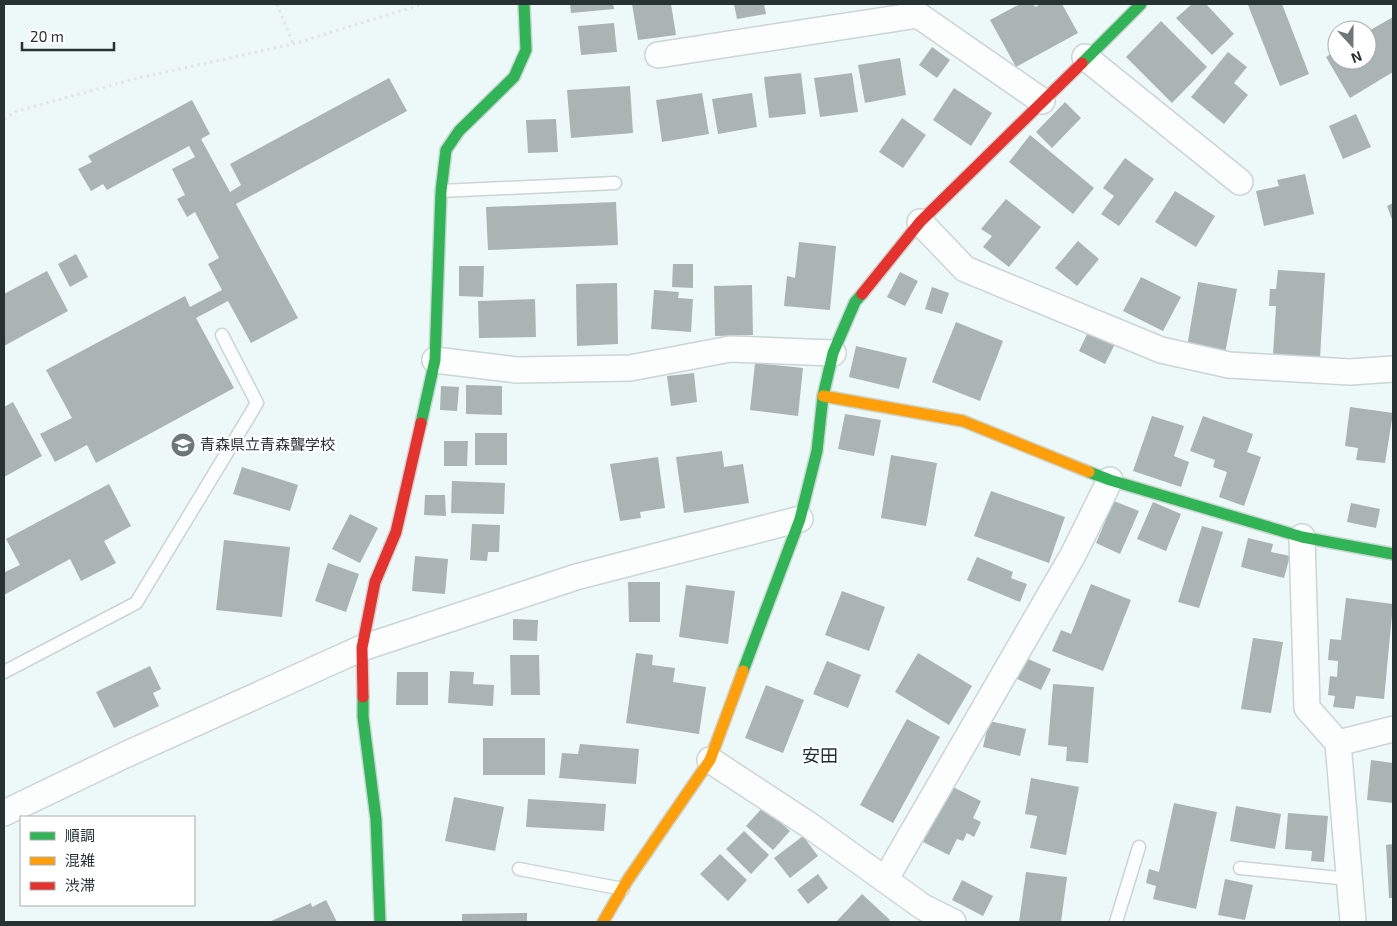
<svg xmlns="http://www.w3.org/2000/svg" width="1397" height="926" viewBox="0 0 1397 926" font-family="'Exo 2','Noto Sans JP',sans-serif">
<rect width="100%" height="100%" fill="#edf9f8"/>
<path fill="#aab4b2" d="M 570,4 L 613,4 L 614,9 L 571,13 Z
M 632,4 L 671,4 L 676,35 L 638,40 Z
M 734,4 L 764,4 L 766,14 L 737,19 Z
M 1020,4 L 1033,4 L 1035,7 L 1041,4 L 1062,4 L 1078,33 L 1016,67 L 990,20 Z
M 1192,4 L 1206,4 L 1234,34 L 1212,55 L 1176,18 Z
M 1251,4 L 1282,4 L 1309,74 L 1280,86 L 1248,5 Z
M 1393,17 L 1393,72 L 1350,98 L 1326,57 L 1337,50 L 1337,60 L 1367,60 L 1367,32 Z
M 1161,21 L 1207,67 L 1172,103 L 1126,57 Z
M 614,23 L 617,52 L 581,55 L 578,26 Z
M 932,47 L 950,60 L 937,78 L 919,65 Z
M 1228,52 L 1247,67 L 1234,83 L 1248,95 L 1224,124 L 1191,97 Z
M 900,58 L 906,95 L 865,103 L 858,65 Z
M 801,73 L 806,114 L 769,118 L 764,77 Z
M 852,73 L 858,112 L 820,117 L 814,78 Z
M 389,78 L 407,111 L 236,204 L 298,318 L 251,343 L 228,301 L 196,318 L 234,388 L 96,463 L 87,445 L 55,462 L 40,434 L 72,418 L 46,370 L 185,296 L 190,307 L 222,290 L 208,264 L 219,258 L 195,212 L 187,217 L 177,199 L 185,195 L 172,169 L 195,157 L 189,146 L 107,190 L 103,184 L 91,191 L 78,169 L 92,162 L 88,156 L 192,100 L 210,134 L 201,139 L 230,192 L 241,185 L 230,164 Z
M 630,86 L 633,133 L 571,138 L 567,90 Z
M 954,88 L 992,113 L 971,146 L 933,120 Z
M 702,93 L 709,134 L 662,142 L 656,100 Z
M 752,93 L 757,127 L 718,134 L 712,99 Z
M 1065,102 L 1081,118 L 1052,148 L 1036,132 Z
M 1356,114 L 1371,147 L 1343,159 L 1329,126 Z
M 902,118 L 926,135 L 903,168 L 879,152 Z
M 556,119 L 558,152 L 528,153 L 526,120 Z
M 1030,135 L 1094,188 L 1073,214 L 1009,162 Z
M 1125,158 L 1154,179 L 1119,226 L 1101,214 L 1114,196 L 1103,188 Z
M 1305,174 L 1314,214 L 1264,226 L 1256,191 L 1279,186 L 1277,180 Z
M 1175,191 L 1215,216 L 1196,247 L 1155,222 Z
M 1006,199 L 1041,227 L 1009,267 L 983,247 L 992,236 L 981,229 Z
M 616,202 L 618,245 L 488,250 L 486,207 Z
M 1393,203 L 1393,222 L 1387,206 Z
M 1078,241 L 1099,259 L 1077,286 L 1055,268 Z
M 799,242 L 836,246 L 830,310 L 784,306 L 787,276 L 795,278 Z
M 76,254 L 88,277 L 70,287 L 58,264 Z
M 673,264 L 693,264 L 693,288 L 672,287 Z
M 459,266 L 484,266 L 483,297 L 459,296 Z
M 1278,270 L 1325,273 L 1320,358 L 1273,355 L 1276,306 L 1269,306 L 1270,289 L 1276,289 Z
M 47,271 L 68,311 L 4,346 L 4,294 Z
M 900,272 L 918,281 L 905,306 L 887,297 Z
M 1141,277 L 1181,297 L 1163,331 L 1123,311 Z
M 1198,282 L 1237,289 L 1225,354 L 1187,347 Z
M 617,283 L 618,344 L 577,346 L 576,284 Z
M 752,285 L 753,335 L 715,336 L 714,286 Z
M 932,287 L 949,293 L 942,314 L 925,309 Z
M 654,290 L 679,292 L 678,298 L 693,299 L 691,332 L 651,329 Z
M 535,299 L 536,337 L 479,338 L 478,301 Z
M 956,322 L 1003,341 L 980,401 L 932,382 Z
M 1088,332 L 1115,344 L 1105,364 L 1079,351 Z
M 856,346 L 907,358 L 899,389 L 849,377 Z
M 755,363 L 803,368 L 798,416 L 750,410 Z
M 694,373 L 697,402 L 671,406 L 667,376 Z
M 466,385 L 502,386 L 502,415 L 466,414 Z
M 441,386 L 459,387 L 457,411 L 440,410 Z
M 13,402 L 42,456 L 4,477 L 4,407 Z
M 1350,407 L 1393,413 L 1385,463 L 1356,460 L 1358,448 L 1345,446 Z
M 845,414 L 881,420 L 874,456 L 838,449 Z
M 1152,416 L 1184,426 L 1174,456 L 1189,462 L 1181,487 L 1133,471 Z
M 1203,416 L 1253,434 L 1247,452 L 1261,457 L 1244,506 L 1219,497 L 1227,472 L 1213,467 L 1215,460 L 1190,451 Z
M 475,433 L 507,433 L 507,465 L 475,465 Z
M 444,441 L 468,441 L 467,466 L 444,466 Z
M 722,451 L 724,467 L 743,464 L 749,503 L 684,513 L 676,457 Z
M 891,455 L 937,463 L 926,526 L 881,518 Z
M 658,457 L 665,508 L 640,512 L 641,518 L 620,521 L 610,464 Z
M 242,467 L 298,485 L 290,511 L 233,494 Z
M 452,481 L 505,483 L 504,514 L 451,513 Z
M 109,484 L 131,526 L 104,541 L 116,563 L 81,581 L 70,559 L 4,595 L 4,569 L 5,572 L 20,565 L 6,539 Z
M 991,491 L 1065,517 L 1049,563 L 974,536 Z
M 425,495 L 445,495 L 446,516 L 424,515 Z
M 1114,501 L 1139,511 L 1120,554 L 1096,543 Z
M 1153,502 L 1181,514 L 1166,551 L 1137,539 Z
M 1351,503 L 1380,509 L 1376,528 L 1347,522 Z
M 350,514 L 378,528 L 360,563 L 332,549 Z
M 472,524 L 500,525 L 499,552 L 488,552 L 487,561 L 470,560 Z
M 1202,526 L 1223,532 L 1199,608 L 1178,602 Z
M 1248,538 L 1273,544 L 1271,552 L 1290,556 L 1284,578 L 1241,567 Z
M 224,540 L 290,547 L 282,617 L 216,610 Z
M 415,556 L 448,559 L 445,594 L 412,591 Z
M 977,557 L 1013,572 L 1011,578 L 1027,584 L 1020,602 L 967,580 Z
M 328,563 L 359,574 L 346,612 L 315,601 Z
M 628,582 L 660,582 L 660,622 L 629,622 Z
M 1091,584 L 1131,600 L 1103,671 L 1052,651 L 1061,630 L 1071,634 Z
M 686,585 L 735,591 L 728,644 L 679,637 Z
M 842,591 L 885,607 L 869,651 L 825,635 Z
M 1346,598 L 1393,604 L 1384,699 L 1356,696 L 1354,709 L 1333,707 L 1335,696 L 1328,695 L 1330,676 L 1337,677 L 1338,661 L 1328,660 L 1330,639 L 1341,640 Z
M 513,619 L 538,620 L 537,641 L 513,640 Z
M 1253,638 L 1283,642 L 1271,713 L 1241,709 Z
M 636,653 L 653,655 L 652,665 L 675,668 L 673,682 L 706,687 L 699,734 L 626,723 Z
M 918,653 L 972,686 L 949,725 L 895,692 Z
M 510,655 L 539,655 L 540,695 L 511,695 Z
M 1026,658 L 1051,669 L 1041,690 L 1017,679 Z
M 827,661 L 861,675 L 848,708 L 813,694 Z
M 150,666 L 161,689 L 153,693 L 159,706 L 114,728 L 96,692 Z
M 450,671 L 474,672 L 473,684 L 494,685 L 493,706 L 448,703 Z
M 397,672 L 428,672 L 428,705 L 396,705 Z
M 1053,684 L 1094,687 L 1088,763 L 1066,761 L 1067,747 L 1048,745 Z
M 766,685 L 804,700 L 783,753 L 745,738 Z
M 907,719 L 940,737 L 893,823 L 860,805 Z
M 989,721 L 1026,729 L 1020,756 L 983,747 Z
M 483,738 L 545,738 L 545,775 L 483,775 Z
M 580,744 L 639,749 L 636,784 L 559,778 L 562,753 L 578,754 Z
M 1371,760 L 1393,763 L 1393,803 L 1367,800 Z
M 1031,778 L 1079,787 L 1066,855 L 1030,848 L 1037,816 L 1025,814 Z
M 951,786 L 981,801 L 973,818 L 981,822 L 974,837 L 967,833 L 963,841 L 957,839 L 949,855 L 923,842 Z
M 454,797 L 504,807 L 495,851 L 445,841 Z
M 528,799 L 606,804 L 604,831 L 526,827 Z
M 1174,803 L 1217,812 L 1196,909 L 1153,899 L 1156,886 L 1146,883 L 1149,869 L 1159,872 Z
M 1236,806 L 1281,814 L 1275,849 L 1230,841 Z
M 763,807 L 790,831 L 773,850 L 746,826 Z
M 1288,813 L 1328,816 L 1324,862 L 1311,861 L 1312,851 L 1285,849 Z
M 744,831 L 769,855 L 751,874 L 726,849 Z
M 803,836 L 818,856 L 790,878 L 774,858 Z
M 1393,844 L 1393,898 L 1389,898 L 1386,845 Z
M 720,854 L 747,880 L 728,901 L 700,874 Z
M 1026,872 L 1067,877 L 1061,922 L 1019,922 Z
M 818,874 L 828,888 L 808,904 L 797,890 Z
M 1225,879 L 1253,885 L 1245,920 L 1218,915 Z
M 962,880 L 993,896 L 983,916 L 952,900 Z
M 862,894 L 890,920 L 888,922 L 836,922 Z
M 326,900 L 337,922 L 269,922 L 311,903 L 312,907 Z
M 527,913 L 527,922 L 462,922 L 462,914 Z"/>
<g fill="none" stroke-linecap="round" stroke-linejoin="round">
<defs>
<path id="lane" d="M 441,191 L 615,183
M 4,672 L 136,603 L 257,403 L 222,335
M 1240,868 L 1349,879
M 519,869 L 623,889
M 1116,922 L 1139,847"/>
<path id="street" d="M 658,55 L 918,15 L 1042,101
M 1085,57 L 1240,182
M 920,222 L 965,269 L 1161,350 L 1229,365 L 1350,372 L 1393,369
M 435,360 L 517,370 L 630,368 L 730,349 L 833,353
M 1302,537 L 1307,708 L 1338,743 L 1353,922
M 1338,743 L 1393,729
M 710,760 L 809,825 L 923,907 L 953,922
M 4,813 L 125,755 L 362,648 L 576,577 L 800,519
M 885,880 L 1073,555 L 1110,480"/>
<path id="fast" d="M 1082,63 L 1141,4
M 421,423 L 435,360 L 441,191 L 446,150 L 459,131 L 514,77 L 526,50 L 524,4
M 1089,472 L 1110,480 L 1302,537 L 1393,554
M 743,671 L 800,519 L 817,451 L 823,396 L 833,353 L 855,302 L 862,294
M 363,697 L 363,717 L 376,819 L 380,922"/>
<path id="slow" d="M 823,396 L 963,421 L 1089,472
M 603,922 L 627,881 L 710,760 L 743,671"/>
<path id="jam" d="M 862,294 L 920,222 L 1082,63
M 363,697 L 362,648 L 375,582 L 396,532 L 421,423"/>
</defs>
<use href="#lane" stroke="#cad5d4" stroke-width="15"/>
<use href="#street" stroke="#cad5d4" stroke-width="28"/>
<use href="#fast" stroke="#cad5d4" stroke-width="14"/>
<use href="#slow" stroke="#cad5d4" stroke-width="14"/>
<use href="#jam" stroke="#cad5d4" stroke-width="14"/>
<path stroke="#e2e5e5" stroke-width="3" stroke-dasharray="2.5 4" stroke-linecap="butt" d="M 277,4 L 293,44
M 4,119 L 17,111 L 134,79 L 293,44 L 423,4"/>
<use href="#lane" stroke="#fcfefe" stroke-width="12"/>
<use href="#street" stroke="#fcfefe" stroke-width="25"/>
<use href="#fast" stroke="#30b455" stroke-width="11"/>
<use href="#slow" stroke="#ff9f0a" stroke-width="11"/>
<use href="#jam" stroke="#e5322d" stroke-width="11"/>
</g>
<defs>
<symbol id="school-disc" viewBox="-11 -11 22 22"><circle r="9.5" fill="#6c7877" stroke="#fff"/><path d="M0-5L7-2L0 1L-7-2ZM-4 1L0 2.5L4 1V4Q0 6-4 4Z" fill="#fff"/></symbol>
</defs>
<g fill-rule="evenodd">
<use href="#school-disc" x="169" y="431" width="28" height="28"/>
</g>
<g text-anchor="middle" stroke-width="4.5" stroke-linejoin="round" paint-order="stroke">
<g font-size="15" fill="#273332" stroke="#fff" text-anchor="start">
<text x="200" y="450">青森県立青森聾学校</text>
</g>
<g font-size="18" fill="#1a3331" stroke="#fff">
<text x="820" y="762">安田</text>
</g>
</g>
<rect width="1397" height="926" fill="none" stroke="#273332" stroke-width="10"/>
<rect x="20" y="816" width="175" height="90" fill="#ffffff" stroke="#a9adad"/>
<rect x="30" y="832" width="25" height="8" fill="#30b455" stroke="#a9adad"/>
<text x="65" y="841" font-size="15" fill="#273332">順調</text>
<rect x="30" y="857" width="25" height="8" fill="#ff9f0a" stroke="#a9adad"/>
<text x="65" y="866" font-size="15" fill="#273332">混雑</text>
<rect x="30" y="882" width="25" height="8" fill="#e5322d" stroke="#a9adad"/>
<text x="65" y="891" font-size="15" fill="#273332">渋滞</text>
<g transform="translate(1352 45) rotate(159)"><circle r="24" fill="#ffffff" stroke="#a9adad"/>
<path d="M0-4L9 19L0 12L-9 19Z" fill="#6c7877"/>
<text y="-8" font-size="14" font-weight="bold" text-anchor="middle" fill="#273332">N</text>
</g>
<path d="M22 42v8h92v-8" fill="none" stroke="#273332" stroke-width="2.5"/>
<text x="30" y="42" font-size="15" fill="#273332" stroke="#ffffff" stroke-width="4" paint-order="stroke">20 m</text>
</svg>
